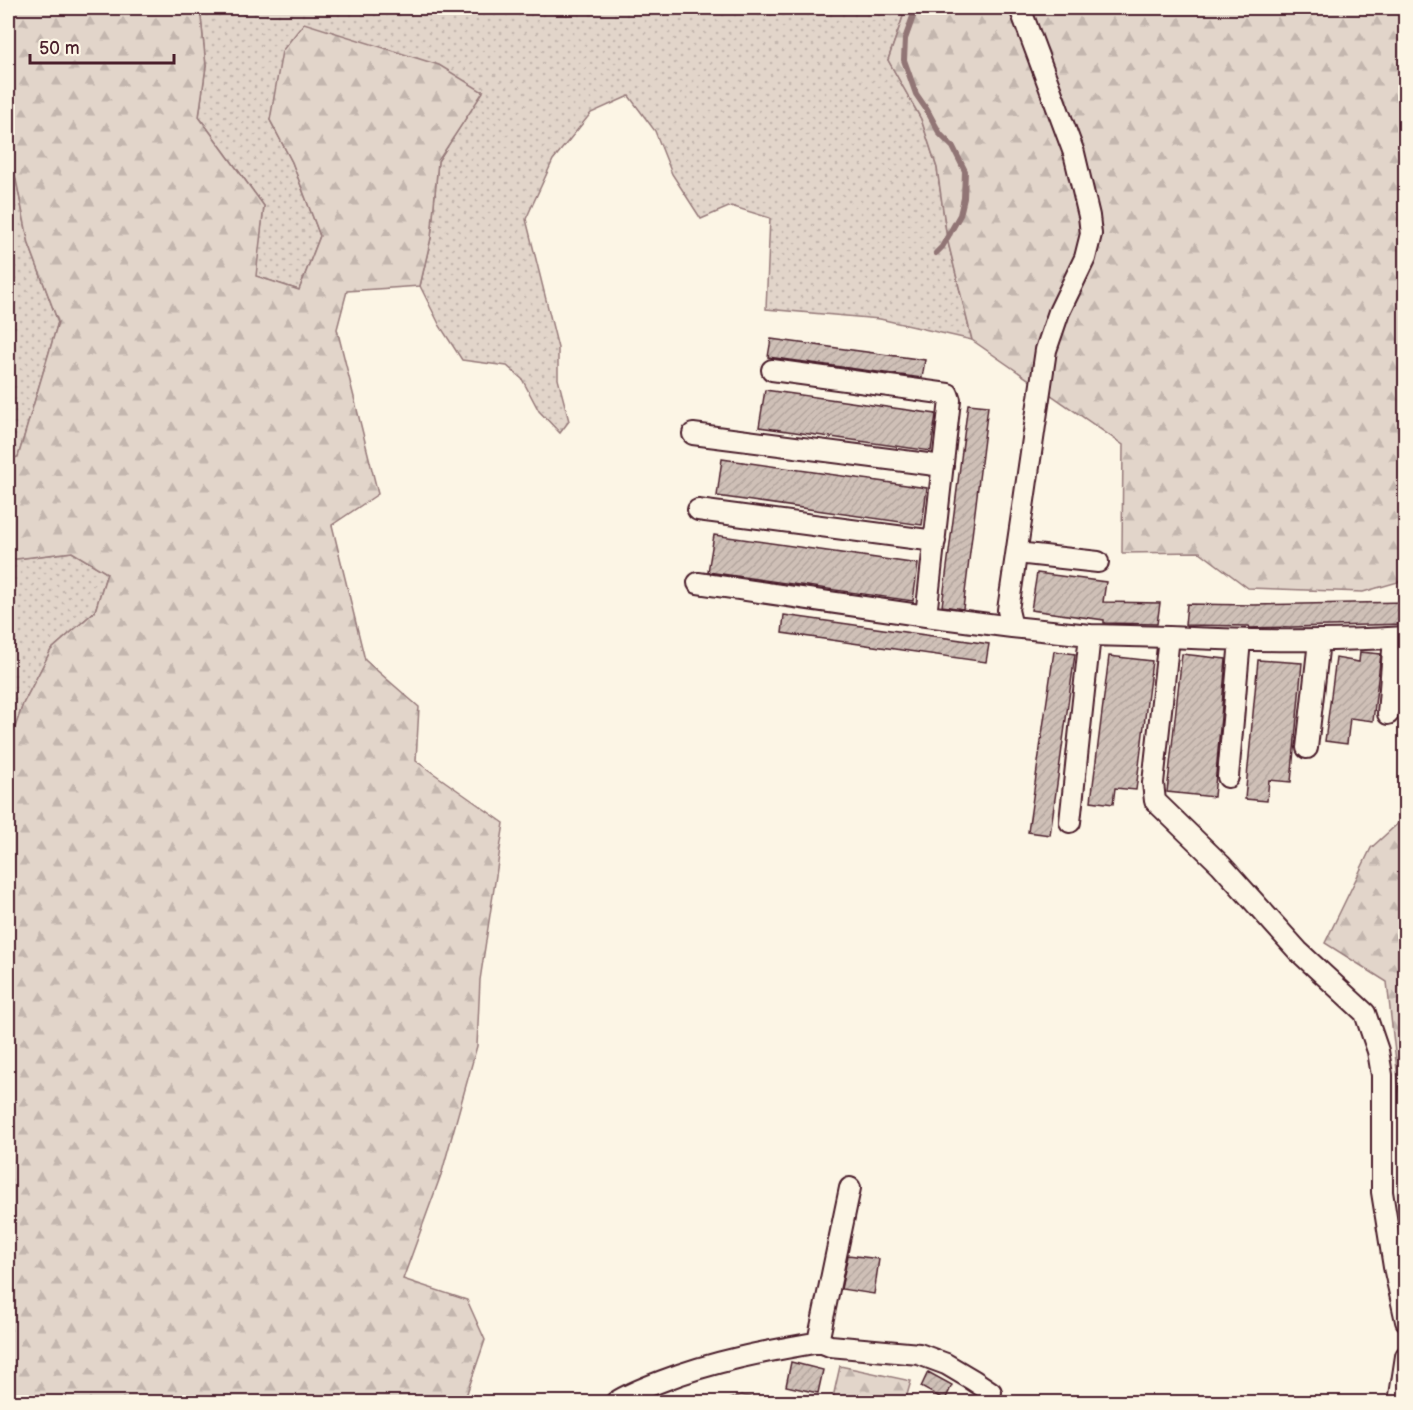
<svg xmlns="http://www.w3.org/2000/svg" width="1413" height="1410" viewBox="0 0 1413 1410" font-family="'Balsamiq Sans',sans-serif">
<defs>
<pattern id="grass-dots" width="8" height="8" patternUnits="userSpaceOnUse" patternTransform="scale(1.5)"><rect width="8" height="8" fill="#e2d5ca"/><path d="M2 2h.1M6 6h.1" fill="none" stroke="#c3b6ae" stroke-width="1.8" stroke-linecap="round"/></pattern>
<pattern id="forest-firs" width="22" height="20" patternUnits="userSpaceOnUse" patternTransform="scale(1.5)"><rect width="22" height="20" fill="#e2d5ca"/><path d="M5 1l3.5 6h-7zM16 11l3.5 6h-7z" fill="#c3b6ae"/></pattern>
<pattern id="building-hatch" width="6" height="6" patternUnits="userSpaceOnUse" patternTransform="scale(1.5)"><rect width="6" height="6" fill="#cfc0b7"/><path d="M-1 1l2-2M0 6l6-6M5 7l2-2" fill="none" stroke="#b3a59e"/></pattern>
</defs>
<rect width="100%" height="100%" fill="#fcf5e5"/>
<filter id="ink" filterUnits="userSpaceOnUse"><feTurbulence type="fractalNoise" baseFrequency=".0167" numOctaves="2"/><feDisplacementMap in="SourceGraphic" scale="12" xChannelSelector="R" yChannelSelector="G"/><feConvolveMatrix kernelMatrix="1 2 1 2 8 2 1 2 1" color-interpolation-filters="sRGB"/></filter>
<g filter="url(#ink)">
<path fill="url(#grass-dots)" stroke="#967a7a" stroke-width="1.5" d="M 200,8 L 906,8 L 888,60 L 921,119 L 937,168 L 947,238 L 972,340 L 880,319 L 766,309 L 770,218 L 731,206 L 701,219 L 672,174 L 655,131 L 629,96 L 591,113 L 553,160 L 526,219 L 558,348 L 558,379 L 569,421 L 560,433 L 539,411 L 522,379 L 507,366 L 462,360 L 440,326 L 420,286 L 431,238 L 438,161 L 483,91 L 270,120 L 292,162 L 320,236 L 299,290 L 255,276 L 264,206 L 199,117 L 206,66 Z
M 8,140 L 29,244 L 58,322 L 18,457 L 8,460 Z
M 72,552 L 107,573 L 95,611 L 51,650 L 23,704 L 8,748 L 8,560 Z"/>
<path fill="url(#forest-firs)" stroke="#967a7a" stroke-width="1.5" d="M 8,8 L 200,8 L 206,66 L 199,117 L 264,206 L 256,276 L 299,290 L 320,236 L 292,162 L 270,120 L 282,51 L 304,23 L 439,65 L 483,92 L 438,161 L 431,238 L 420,286 L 347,291 L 337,329 L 378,494 L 332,525 L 365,660 L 419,707 L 416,761 L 504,823 L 480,980 L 477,1046 L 442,1172 L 403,1279 L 467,1300 L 485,1340 L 464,1402 L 8,1402 L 8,748 L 23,704 L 51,650 L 95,611 L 107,573 L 72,552 L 8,560 L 8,460 L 18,457 L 58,322 L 29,244 L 8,140 L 12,73 L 8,72 Z
M 906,8 L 1405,8 L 1405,580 L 1363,592 L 1248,588 L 1200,552 L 1122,553 L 1123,445 L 972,340 L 947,238 L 937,168 L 921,119 L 888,60 Z
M 1405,817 L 1405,1141 L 1387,982 L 1325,943 L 1371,848 Z
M 840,1366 L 911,1381 L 905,1402 L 832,1402 Z
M 741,1395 L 771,1402 L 723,1402 Z"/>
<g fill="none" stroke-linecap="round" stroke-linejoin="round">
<path stroke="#917474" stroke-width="6" d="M 916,8 L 905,39 L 904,60 L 916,94 L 927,110 L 940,134 L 953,147 L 965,171 L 964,198 L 960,215 L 942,247 L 936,253"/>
</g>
<path fill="url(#building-hatch)" stroke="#4a1f2b" stroke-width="1.5" d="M 771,339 L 925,360 L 922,378 L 768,357 Z
M 765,390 L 936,414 L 931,451 L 759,427 Z
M 968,404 L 988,406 L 963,609 L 942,606 Z
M 722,459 L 927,488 L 922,525 L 717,496 Z
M 714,535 L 918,564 L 913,601 L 708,572 Z
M 1037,573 L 1106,582 L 1103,602 L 1160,603 L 1157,624 L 1104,623 L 1104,620 L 1031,610 Z
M 1406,602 L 1406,624 L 1250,628 L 1249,626 L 1185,625 L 1187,604 L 1254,605 Z
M 784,615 L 989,644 L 986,662 L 782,633 Z
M 1054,651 L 1075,654 L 1050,835 L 1028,832 Z
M 1360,652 L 1381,654 L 1373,721 L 1350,718 L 1347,744 L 1325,741 L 1336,658 L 1359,662 Z
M 1182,654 L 1226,659 L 1214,797 L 1167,792 Z
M 1109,656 L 1152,661 L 1136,790 L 1115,788 L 1113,804 L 1091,801 Z
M 1258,660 L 1302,663 L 1291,782 L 1269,780 L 1267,801 L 1245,799 Z
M 848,1255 L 879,1259 L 874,1294 L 841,1289 Z
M 791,1362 L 823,1370 L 818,1393 L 786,1386 Z
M 928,1372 L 952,1385 L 945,1400 L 921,1387 Z"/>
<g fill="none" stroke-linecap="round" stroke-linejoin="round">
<defs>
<path id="minor" d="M 1020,8 L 1074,153 L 1089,216 L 1091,234 L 1085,258 L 1059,312 L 1046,350 L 1008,610 L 1012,627 L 1090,635 L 1169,637 L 1153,783 L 1155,801 L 1221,865 L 1298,951 L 1365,1013 L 1378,1051 L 1382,1075 L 1382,1192 L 1394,1267 L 1406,1321
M 772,370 L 948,394 L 950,400 L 926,616
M 693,434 L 943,466
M 698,510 L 935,541
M 1017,553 L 1098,562
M 698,583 L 926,616 L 1012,627
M 1169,637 C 1248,641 1327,642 1406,637
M 1388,714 L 1394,638
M 1307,748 L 1319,641
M 1228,777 L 1240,640
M 1070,822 L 1090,635
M 850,1188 L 819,1337 L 820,1342 L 830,1346 L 919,1354 L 946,1364 L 973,1380 L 991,1392
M 616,1402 C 630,1393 646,1387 662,1381 C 713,1361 767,1351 820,1342
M 1399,1402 L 1406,1356"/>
</defs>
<use href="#minor" stroke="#4a1f2b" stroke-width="24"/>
<use href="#minor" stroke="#fcf5e5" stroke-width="20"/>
</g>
</g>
<rect width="1413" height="1410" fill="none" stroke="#fcf5e5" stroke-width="30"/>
<rect x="15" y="15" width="1383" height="1380" fill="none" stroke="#4a1f2b" stroke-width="2" filter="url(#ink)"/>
<path d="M30 54v9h144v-9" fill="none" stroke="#4a1f2b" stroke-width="3"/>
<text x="39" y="54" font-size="18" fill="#4a1f2b" stroke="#fcf5e5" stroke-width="4.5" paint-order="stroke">50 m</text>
</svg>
